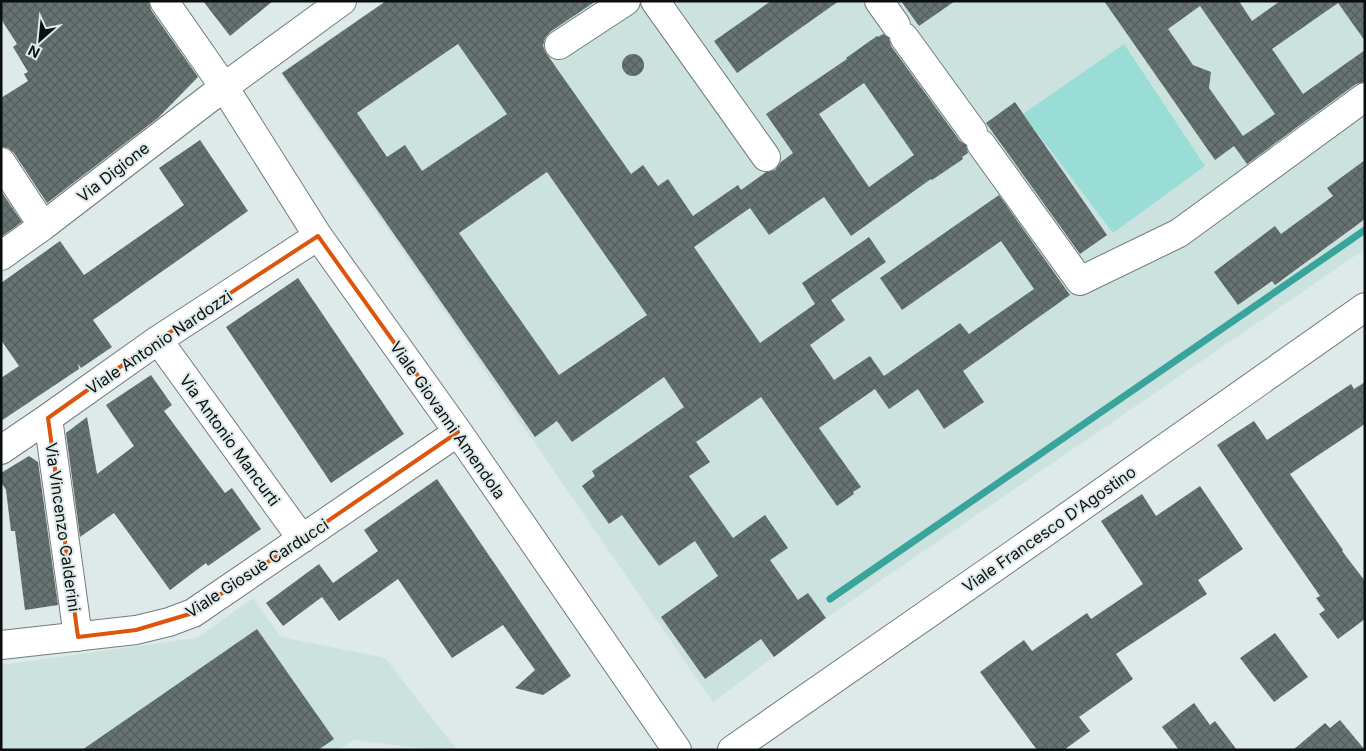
<svg xmlns="http://www.w3.org/2000/svg" width="1366" height="751" viewBox="0 0 1366 751" font-family="Inter,sans-serif">
<defs>
<pattern id="building-cross-hatch" width="8" height="8" patternUnits="userSpaceOnUse" patternTransform="scale(1.25)"><rect width="8" height="8" fill="#677372"/><path d="M0 0l8 8M0 8l8-8" fill="none" stroke="#535d5c"/></pattern>
</defs>
<rect width="100%" height="100%" fill="#ddeae9"/>
<path fill="#cbe2df" d="M 385,1 L 1365,1 L 1365,249 L 826,618 L 713,702 L 280,73 Z
M 253,598 L 281,637 L 385,658 L 457,750 L 435,750 L 353,740 L 339,750 L 1,750 L 1,665 L 197,638 Z"/>
<path fill="#9addd6" d="M 1124,44 L 1205,166 L 1113,233 L 1023,114 Z"/>
<g fill="none" stroke-linecap="round" stroke-linejoin="round">
<path stroke="#39a49c" stroke-width="7" d="M 830,599 L 1365,230"/>
</g>
<path fill="url(#building-cross-hatch)" fill-rule="evenodd" d="M 1,1 L 149,1 L 151,10 L 198,77 L 158,118 L 47,203 L 14,153 L 8,148 L 1,147 L 1,98 L 28,81 L 24,74 L 28,72 L 13,47 L 17,44 L 1,19 Z
M 203,1 L 273,1 L 230,36 Z
M 386,1 L 596,1 L 550,32 L 545,38 L 543,46 L 546,53 L 631,174 L 643,165 L 658,186 L 668,179 L 693,216 L 738,185 L 741,190 L 766,172 L 775,170 L 781,162 L 793,153 L 766,114 L 847,59 L 846,58 L 877,36 L 878,37 L 883,34 L 889,38 L 891,46 L 960,141 L 966,145 L 968,153 L 962,157 L 963,159 L 932,180 L 931,179 L 851,236 L 824,197 L 769,235 L 750,208 L 694,247 L 760,343 L 815,304 L 802,283 L 869,237 L 886,262 L 831,300 L 845,320 L 810,345 L 834,380 L 870,356 L 884,376 L 960,323 L 969,334 L 1034,289 L 1001,241 L 902,310 L 880,278 L 999,195 L 1070,295 L 963,371 L 984,402 L 944,429 L 918,389 L 889,409 L 875,389 L 819,428 L 861,487 L 853,492 L 854,494 L 837,506 L 761,397 L 696,442 L 710,462 L 689,476 L 733,538 L 765,515 L 788,548 L 770,560 L 798,600 L 808,593 L 826,618 L 774,657 L 761,639 L 705,679 L 661,617 L 718,576 L 695,541 L 659,566 L 622,515 L 609,524 L 582,486 L 595,476 L 592,471 L 684,407 L 664,377 L 572,442 L 557,421 L 535,437 L 282,73 ZM 458,44 L 507,114 L 422,171 L 405,145 L 387,157 L 357,113 ZM 864,83 L 914,155 L 869,187 L 819,114 ZM 547,172 L 647,315 L 559,375 L 459,233 Z
M 771,1 L 839,1 L 737,73 L 714,41 Z
M 901,1 L 955,1 L 919,26 Z
M 1104,1 L 1239,1 L 1252,21 L 1280,1 L 1365,1 L 1365,41 L 1338,3 L 1272,49 L 1303,94 L 1365,50 L 1365,82 L 1356,84 L 1247,164 L 1234,146 L 1215,160 ZM 1200,6 L 1275,114 L 1243,136 L 1209,88 L 1211,72 L 1193,65 L 1168,29 Z
M622 65a11 11 0 1 1 22 0a11 11 0 1 1-22 0Z
M 1015,102 L 1107,235 L 1080,254 L 986,123 Z
M 200,140 L 248,211 L 93,320 L 112,347 L 81,368 L 78,364 L 79,369 L 1,421 L 1,378 L 19,366 L 1,340 L 1,283 L 60,241 L 84,275 L 184,205 L 159,168 Z
M 1365,160 L 1365,219 L 1275,285 L 1272,281 L 1238,305 L 1214,272 L 1275,226 L 1281,234 L 1333,196 L 1327,188 Z
M 1,191 L 22,222 L 1,237 Z
M 298,278 L 404,434 L 331,483 L 226,327 Z
M 151,375 L 172,405 L 164,411 L 225,493 L 232,488 L 261,529 L 208,566 L 206,563 L 170,590 L 114,513 L 80,537 L 66,433 L 87,417 L 97,474 L 134,446 L 106,405 Z
M 1365,382 L 1365,424 L 1290,474 L 1343,550 L 1342,551 L 1365,581 L 1365,619 L 1338,639 L 1319,614 L 1325,610 L 1316,598 L 1320,596 L 1266,518 L 1217,445 L 1254,421 L 1267,440 L 1351,384 L 1354,389 Z
M 29,456 L 38,462 L 58,605 L 25,610 L 15,531 L 11,531 L 6,490 L 1,482 L 1,473 Z
M 437,479 L 571,676 L 543,695 L 515,688 L 535,670 L 503,625 L 452,658 L 398,579 L 339,621 L 322,597 L 283,626 L 266,603 L 319,564 L 333,583 L 378,551 L 364,530 Z
M 1200,486 L 1243,549 L 1198,580 L 1207,594 L 1116,654 L 1133,679 L 1079,717 L 1090,731 L 1064,750 L 1037,750 L 980,672 L 1024,640 L 1032,651 L 1087,613 L 1091,619 L 1143,584 L 1101,521 L 1142,494 L 1156,516 Z
M 257,629 L 334,739 L 318,750 L 82,750 Z
M 1275,633 L 1308,677 L 1274,702 L 1240,658 Z
M 1194,703 L 1210,725 L 1215,721 L 1237,750 L 1179,750 L 1162,727 Z
M 1340,720 L 1365,750 L 1293,750 L 1325,723 L 1330,728 Z"/>
<g fill="none" stroke-linecap="round" stroke-linejoin="round">
<defs>
<path id="minor" d="M 164,1 L 224,87 L 318,236 L 458,432 L 677,750
M 655,1 L 766,157
M 879,1 L 896,25
M 904,37 L 973,132
M 559,45 L 626,1
M 981,144 L 1080,281 L 1179,233 L 1365,97
M 1,162 L 43,226
M 1,256 L 43,226 L 224,87 L 342,1
M 158,340 L 302,539
M 48,418 L 78,637
M 1,450 L 48,418 L 158,340 L 318,236
M 1,645 L 136,630 L 169,622 L 193,613 L 458,432
M 732,750 L 1047,531 L 1365,307"/>
</defs>
<use href="#minor" stroke="#717c7b" stroke-width="30"/>
<use href="#minor" stroke="#fff" stroke-width="28"/>
</g>
<path fill="none" stroke="#dd550c" stroke-width="4" stroke-linejoin="round" d="M 318,236 L 458,432 L 193,613 L 136,630 L 78,637 L 48,418 L 158,340 Z"/>
<g text-anchor="middle" stroke-width="4" stroke-linejoin="round" paint-order="stroke">
<g font-size="16" fill="#0a0e0e" stroke="#ddeae9">
<text transform="translate(113 172) rotate(-38)" y="6">Via Digione</text>
<text transform="translate(159 342) rotate(-34)" y="6">Viale Antonio Nardozzi</text>
<text transform="translate(448 420) rotate(55)" y="6">Viale Giovanni Amendola</text>
<text transform="translate(230 440) rotate(54)" y="6">Via Antonio Mancurti</text>
<text transform="translate(63 527) rotate(82)" y="6">Via Vincenzo Calderini</text>
<text transform="translate(1049 529) rotate(-35)" y="6">Viale Francesco D'Agostino</text>
<text transform="translate(257 568) rotate(-33)" y="6">Viale Giosuè Carducci</text>
</g>
</g>
<rect width="1366" height="751" fill="none" stroke="#0a0e0e" stroke-width="5"/>
<g transform="translate(40 40) rotate(207)" stroke="#ddeae9" stroke-width="4" paint-order="stroke">
<path d="M0-4L9 19L0 12L-9 19Z" fill="#0a0e0e"/>
<text y="-8" font-size="14" font-weight="bold" text-anchor="middle" fill="#0a0e0e">N</text>
</g>
</svg>
